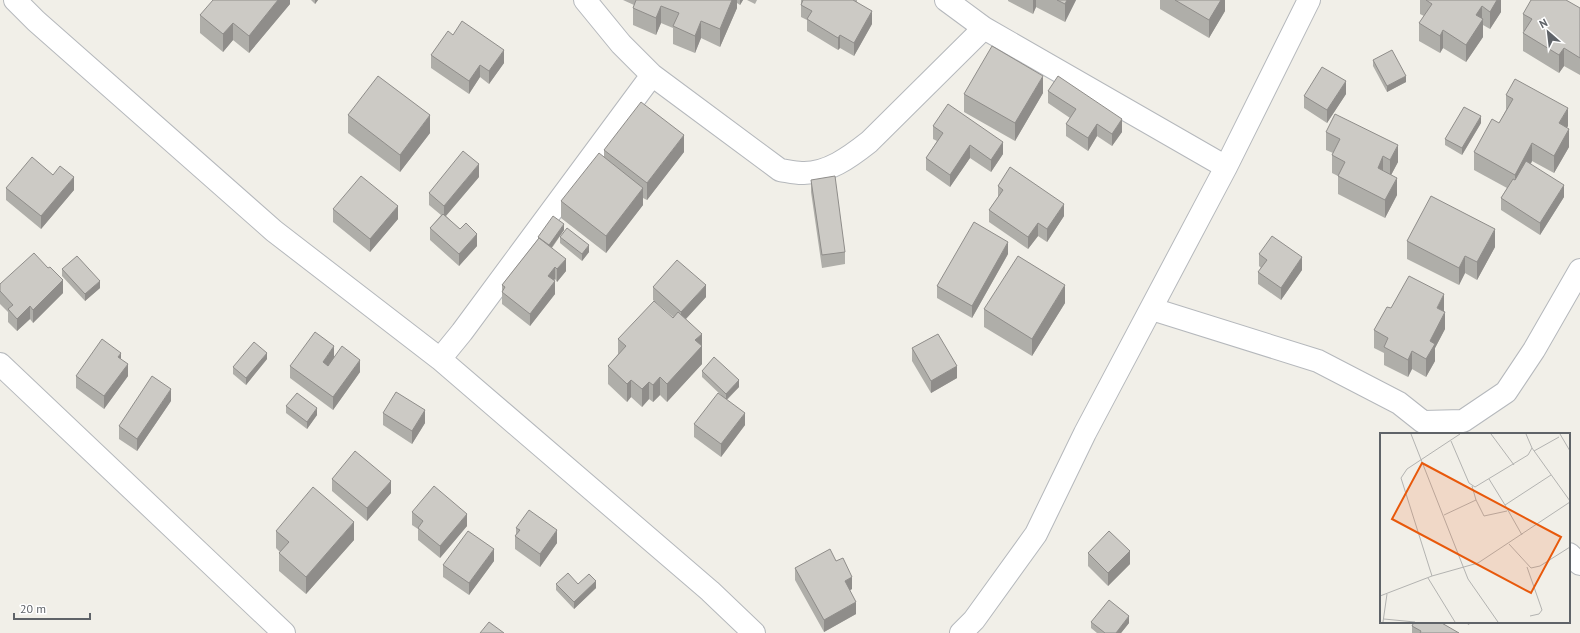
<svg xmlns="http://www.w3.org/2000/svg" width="1580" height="633" viewBox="0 0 1580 633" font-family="'PT Sans',sans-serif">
<rect width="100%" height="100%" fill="#f1efe8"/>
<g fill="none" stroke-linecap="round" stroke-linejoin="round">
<defs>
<path id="minor" d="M 15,0 L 36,21 L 274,231 L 440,359 L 710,591 L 754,633
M 585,0 L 621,44 L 652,75 L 780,170 C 787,171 795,173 802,173 C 827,174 850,157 869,142 L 984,28
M 946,0 L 984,28 L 1226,167
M 1152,309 L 1318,361 L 1399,403 L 1423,422 L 1463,421 L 1506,392 L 1534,350 L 1580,270
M 440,359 L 462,332 L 652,75
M 0,364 L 284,633
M 1569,554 L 1580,564
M 961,633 L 974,620 L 1036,534 L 1085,433 L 1226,167 L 1309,0"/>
</defs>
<use href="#minor" stroke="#b5b8bc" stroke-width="24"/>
<use href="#minor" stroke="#fff" stroke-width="22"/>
</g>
<path fill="#afaea9" d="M 290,0 L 290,4 L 249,53 L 233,40 L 223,52 L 200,33 L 200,15 Z
M 311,0 L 318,0 L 315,4 Z
M 623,0 L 743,0 L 740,5 L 737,3 L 737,8 L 720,47 L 701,38 L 695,53 L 673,44 L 673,28 L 661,23 L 656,35 L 633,25 L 633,8 L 634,5 Z
M 747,0 L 757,0 L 755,4 Z
M 801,0 L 857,0 L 857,2 L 872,24 L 854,56 L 840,48 L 838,50 L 807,31 L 807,20 L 801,17 Z
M 1008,0 L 1076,0 L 1065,22 L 1036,7 L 1033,14 L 1008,1 Z
M 1160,0 L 1225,0 L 1225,11 L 1209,38 L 1160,9 Z
M 1420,0 L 1501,0 L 1501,12 L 1490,29 L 1483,25 L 1483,37 L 1466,62 L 1443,48 L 1440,53 L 1419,41 L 1419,23 L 1424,16 L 1420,14 Z
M 1580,8 L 1580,75 L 1564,66 L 1559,73 L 1523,51 L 1523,33 L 1524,32 L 1523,31 L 1523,14 Z
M 453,35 L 504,63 L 489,84 L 480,77 L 469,94 L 431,68 L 431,55 Z
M 1373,60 L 1406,82 L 1387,92 L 1373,66 Z
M 1048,91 L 1122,132 L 1112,146 L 1097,136 L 1088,151 L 1066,136 L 1066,124 L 1070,118 L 1048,103 Z
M 1043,93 L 1015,141 L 964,112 L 964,94 Z
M 1346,94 L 1327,123 L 1304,108 L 1304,96 Z
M 1506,95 L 1568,126 L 1566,128 L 1569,147 L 1554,173 L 1532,161 L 1531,164 L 1564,197 L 1540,235 L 1501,210 L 1501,198 L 1507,188 L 1474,170 L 1474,152 L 1499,123 L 1506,110 Z
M 348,115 L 430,133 L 400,172 L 348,133 Z
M 1481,123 L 1462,155 L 1445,145 L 1445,139 Z
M 933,126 L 1003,154 L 991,172 L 970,158 L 950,187 L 926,170 L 926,158 L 937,141 L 933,139 Z
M 1326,132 L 1398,162 L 1391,175 L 1397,195 L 1385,218 L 1338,194 L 1338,176 L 1332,173 L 1332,155 L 1333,153 L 1326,150 Z
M 604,150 L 684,152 L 647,200 L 643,198 L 643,205 L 606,253 L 561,218 L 561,201 L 604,157 Z
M 53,175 L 74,190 L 41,229 L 6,200 L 6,188 Z
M 479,177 L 446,216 L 477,246 L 459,266 L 430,240 L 430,228 L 441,215 L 429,205 L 429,193 Z
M 811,180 L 845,252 L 845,264 L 822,268 L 811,192 Z
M 998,186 L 1064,216 L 1047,242 L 1038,236 L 1028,249 L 989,222 L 989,210 L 998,197 Z
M 333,209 L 398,219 L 370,252 L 333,222 Z
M 564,230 L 552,248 L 566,271 L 557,282 L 555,279 L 554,280 L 555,294 L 530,326 L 502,304 L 502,285 L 538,239 L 538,237 Z
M 560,237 L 589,252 L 582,261 L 560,243 Z
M 1407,241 L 1495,247 L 1477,280 L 1465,273 L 1459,285 L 1407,259 Z
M 1008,254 L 972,318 L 937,298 L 937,286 Z
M 1259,254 L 1302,270 L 1281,300 L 1258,284 L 1258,272 L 1261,268 L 1259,266 Z
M 62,269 L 100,288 L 85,301 L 62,276 Z
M 0,284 L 63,293 L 33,323 L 30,319 L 17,331 L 8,322 L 8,312 L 0,304 Z
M 653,287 L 706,297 L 686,319 L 702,346 L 702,364 L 667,402 L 660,395 L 653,402 L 649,399 L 642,407 L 631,397 L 627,402 L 608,384 L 608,366 L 618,354 L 618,339 L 673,317 L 653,300 Z
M 1065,303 L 1032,356 L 984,327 L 984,309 Z
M 1391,308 L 1444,311 L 1445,329 L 1435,348 L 1435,361 L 1426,377 L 1412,369 L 1408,377 L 1384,365 L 1384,353 L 1374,348 L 1374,330 Z
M 912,348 L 957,378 L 931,393 L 912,361 Z
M 334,358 L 360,372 L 333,410 L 290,378 L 290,366 Z
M 121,359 L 128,376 L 104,409 L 76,388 L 76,376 Z
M 267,359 L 246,385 L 233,374 L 233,367 Z
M 702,371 L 739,387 L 727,400 L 745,425 L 721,457 L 694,437 L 694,424 L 722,396 L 702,377 Z
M 171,401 L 137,451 L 119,439 L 119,426 Z
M 286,406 L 317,415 L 307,429 L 286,413 Z
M 383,413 L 425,423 L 412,444 L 383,425 Z
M 332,479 L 391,493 L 367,521 L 332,491 Z
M 412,512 L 467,526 L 440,558 L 418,540 L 418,529 L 412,525 Z
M 516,528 L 557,543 L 540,567 L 515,549 L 515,536 L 516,534 Z
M 276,531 L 354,540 L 306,594 L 279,571 L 279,553 L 280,552 L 276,548 Z
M 1088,553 L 1130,564 L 1108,586 L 1088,566 Z
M 494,561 L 469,595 L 443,577 L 443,565 Z
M 836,561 L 852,589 L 850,590 L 856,614 L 824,632 L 795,580 L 795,568 Z
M 556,584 L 578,584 L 596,588 L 574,609 L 556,590 Z
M 1091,622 L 1129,623 L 1121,633 L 1097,633 L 1091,628 Z
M 1464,622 L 1470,622 L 1469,625 Z
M 1412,626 L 1459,633 L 1412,633 Z"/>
<path fill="#8f8d8a" d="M 278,0 L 290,0 L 290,4 L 249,53 L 249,36 Z
M 315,0 L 318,0 L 315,4 Z
M 732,0 L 737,0 L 737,8 L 720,47 L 720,29 Z
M 740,0 L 743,0 L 740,5 Z
M 1033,0 L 1036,0 L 1036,7 L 1033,14 Z
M 1067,0 L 1076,0 L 1065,22 L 1065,4 Z
M 1218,0 L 1225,0 L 1225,11 L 1209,38 L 1209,20 Z
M 1494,0 L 1501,0 L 1501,12 L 1490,29 L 1490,12 Z
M 661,6 L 661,23 L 656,35 L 656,18 Z
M 1482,6 L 1482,21 L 1483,19 L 1483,37 L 1466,62 L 1466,45 L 1476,15 Z
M 872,11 L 872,24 L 854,56 L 854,43 Z
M 701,21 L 701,38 L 695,53 L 695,36 Z
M 233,23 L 233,40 L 223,52 L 223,34 Z
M 1443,30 L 1443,48 L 1440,53 L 1440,36 Z
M 840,35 L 840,48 L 838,50 L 838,38 Z
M 1564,48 L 1564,66 L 1559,73 L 1559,55 Z
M 504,50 L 504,63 L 489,84 L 489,71 Z
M 480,65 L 480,77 L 469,94 L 469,81 Z
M 1043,76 L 1043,93 L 1015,141 L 1015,123 Z
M 1406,76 L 1406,82 L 1387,92 L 1387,86 Z
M 1346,81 L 1346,94 L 1327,123 L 1327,110 Z
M 1568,108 L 1568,126 L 1559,141 L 1559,123 Z
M 430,115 L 430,133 L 400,172 L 400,155 Z
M 1481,116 L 1481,123 L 1462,155 L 1462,148 Z
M 1122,119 L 1122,132 L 1112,146 L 1112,134 Z
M 1097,124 L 1097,136 L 1088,151 L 1088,138 Z
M 1569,129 L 1569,147 L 1554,173 L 1554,156 Z
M 684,135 L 684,152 L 647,200 L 647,183 Z
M 1003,142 L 1003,154 L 991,172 L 991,160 Z
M 1532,143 L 1532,161 L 1515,192 L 1515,175 Z
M 970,145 L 970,158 L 950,187 L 950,175 Z
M 1398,145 L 1398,162 L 1390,177 L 1390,160 Z
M 1383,156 L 1383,174 L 1378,168 Z
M 479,164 L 479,177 L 444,218 L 444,206 Z
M 74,177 L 74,190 L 41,229 L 41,216 Z
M 1397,178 L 1397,195 L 1385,218 L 1385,200 Z
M 1564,185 L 1564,197 L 1540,235 L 1540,223 Z
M 643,188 L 643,205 L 606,253 L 606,236 Z
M 1064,204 L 1064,216 L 1047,242 L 1047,229 Z
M 398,206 L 398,219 L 370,252 L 370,239 Z
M 1038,223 L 1038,236 L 1028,249 L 1028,237 Z
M 564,224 L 564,230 L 549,251 L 549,245 Z
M 1495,229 L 1495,247 L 1477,280 L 1477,262 Z
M 477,234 L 477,246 L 459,266 L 459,254 Z
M 1008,242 L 1008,254 L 972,318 L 972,306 Z
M 589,245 L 589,252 L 582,261 L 582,254 Z
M 1465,256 L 1465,273 L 1459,285 L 1459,268 Z
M 1302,257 L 1302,270 L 1281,300 L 1281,288 Z
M 566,259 L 566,271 L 557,282 L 557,269 Z
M 555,267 L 555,279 L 548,288 L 548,276 Z
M 63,280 L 63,293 L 33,323 L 33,310 Z
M 100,281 L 100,288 L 85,301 L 85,294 Z
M 555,281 L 555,294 L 530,326 L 530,314 Z
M 706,285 L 706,297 L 681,324 L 681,312 Z
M 1065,285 L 1065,303 L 1032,356 L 1032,339 Z
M 1444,294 L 1444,312 L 1437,308 Z
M 30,306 L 30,319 L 17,331 L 17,319 Z
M 1445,312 L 1445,329 L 1435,348 L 1435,361 L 1426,377 L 1426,359 L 1430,341 Z
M 702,334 L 702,364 L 667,402 L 667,384 L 695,340 Z
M 334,346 L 334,358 L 323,374 L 323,362 Z
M 1412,351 L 1412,369 L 1408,377 L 1408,360 Z
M 121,353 L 121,365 L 118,357 Z
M 267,353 L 267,359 L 246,385 L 246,378 Z
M 360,360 L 360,372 L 333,410 L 333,397 Z
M 128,364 L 128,376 L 104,409 L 104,396 Z
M 957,366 L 957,378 L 931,393 L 931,381 Z
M 660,377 L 660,395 L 653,402 L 653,385 Z
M 631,380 L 631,397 L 627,402 L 627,384 Z
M 739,380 L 739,387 L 726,400 L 726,394 Z
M 649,382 L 649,399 L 642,407 L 642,389 Z
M 171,389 L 171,401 L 137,451 L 137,439 Z
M 317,408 L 317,415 L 307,429 L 307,422 Z
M 425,410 L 425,423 L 412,444 L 412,431 Z
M 745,413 L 745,425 L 721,457 L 721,444 Z
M 391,481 L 391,493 L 367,521 L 367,508 Z
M 467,514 L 467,526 L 440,558 L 440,546 Z
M 354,522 L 354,540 L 306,594 L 306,577 Z
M 557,530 L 557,543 L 540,567 L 540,554 Z
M 494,549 L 494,561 L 469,595 L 469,583 Z
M 1130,551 L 1130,564 L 1108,586 L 1108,573 Z
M 852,577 L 852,589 L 845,593 L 845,581 Z
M 596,581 L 596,588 L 574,609 L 574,602 Z
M 856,602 L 856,614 L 824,632 L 824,620 Z
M 1129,616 L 1129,623 L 1121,633 L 1116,633 Z"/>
<path fill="#cccac5" stroke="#8f8d8a" d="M 213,0 L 278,0 L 249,36 L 233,23 L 223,34 L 200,15 Z
M 636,0 L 732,0 L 720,29 L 701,21 L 695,36 L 673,26 L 679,13 L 661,6 L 656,18 L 633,8 Z
M 803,0 L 853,0 L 872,11 L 854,43 L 840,35 L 838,38 L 807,19 L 812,11 L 801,5 Z
M 1057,0 L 1067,0 L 1065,4 Z
M 1175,0 L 1221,0 L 1209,20 Z
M 1426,0 L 1497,0 L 1490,12 L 1482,6 L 1476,15 L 1483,19 L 1466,45 L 1443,30 L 1440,36 L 1419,23 L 1432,4 Z
M 1531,0 L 1566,0 L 1580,8 L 1580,58 L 1564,48 L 1559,55 L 1523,33 L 1532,19 L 1523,14 Z
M 462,21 L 504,50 L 489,71 L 480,65 L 469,81 L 431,55 L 448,31 L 453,35 Z
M 992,46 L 1043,76 L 1015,123 L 964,94 Z
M 1392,50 L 1406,76 L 1387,86 L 1373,60 Z
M 1322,67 L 1346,81 L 1327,110 L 1304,96 Z
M 378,76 L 430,115 L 400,155 L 348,115 Z
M 1058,76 L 1122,119 L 1112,134 L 1097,124 L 1088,138 L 1066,124 L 1076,109 L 1048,91 Z
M 1515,79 L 1568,108 L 1559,123 L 1569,129 L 1554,156 L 1532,143 L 1515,175 L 1474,152 L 1492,119 L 1499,123 L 1513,99 L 1506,95 Z
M 641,102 L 684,135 L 647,183 L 604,150 Z
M 948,104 L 1003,142 L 991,160 L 970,145 L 950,175 L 926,158 L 943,133 L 933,126 Z
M 1464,107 L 1481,116 L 1462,148 L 1445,139 Z
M 1335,114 L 1398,145 L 1390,160 L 1383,156 L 1378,168 L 1397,178 L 1385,200 L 1338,176 L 1345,162 L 1332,155 L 1340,139 L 1326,132 Z
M 463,151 L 479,164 L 444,206 L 429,193 Z
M 599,153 L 643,188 L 606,236 L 561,201 Z
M 32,157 L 53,175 L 60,166 L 74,177 L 41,216 L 6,188 Z
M 1526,161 L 1564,185 L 1540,223 L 1501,198 L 1513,179 L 1515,180 Z
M 1010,167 L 1064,204 L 1047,229 L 1038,223 L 1028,237 L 989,210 L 1003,190 L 998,186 Z
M 361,176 L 398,206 L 370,239 L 333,209 Z
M 835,176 L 845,252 L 822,255 L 811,180 Z
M 1431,196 L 1495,229 L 1477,262 L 1465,256 L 1459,268 L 1407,241 Z
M 443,214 L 460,229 L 466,223 L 477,234 L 459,254 L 430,228 Z
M 553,216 L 564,224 L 549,245 L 538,237 Z
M 974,222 L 1008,242 L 972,306 L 937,286 Z
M 567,228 L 589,245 L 582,254 L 560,237 Z
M 1272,236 L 1302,257 L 1281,288 L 1258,272 L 1267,260 L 1259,254 Z
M 539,238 L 566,259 L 557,269 L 555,267 L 548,276 L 555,281 L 530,314 L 502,292 L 505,287 L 502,285 Z
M 34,253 L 48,268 L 50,267 L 63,280 L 33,310 L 30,306 L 17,319 L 8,309 L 13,305 L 0,291 L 0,284 Z
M 77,256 L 100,281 L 85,294 L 62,269 Z
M 1018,256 L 1065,285 L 1032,339 L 984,309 Z
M 677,260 L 706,285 L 681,312 L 653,287 Z
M 1409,276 L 1444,294 L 1437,308 L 1445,312 L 1430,341 L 1435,344 L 1426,359 L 1412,351 L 1408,360 L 1384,347 L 1388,338 L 1374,330 L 1387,307 L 1391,308 Z
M 654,301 L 673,318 L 678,312 L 702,334 L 695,340 L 702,346 L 667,384 L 660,377 L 653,385 L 649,382 L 642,389 L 631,380 L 627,384 L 608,366 L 626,346 L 618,339 Z
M 315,332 L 334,346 L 323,362 L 328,366 L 342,346 L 360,360 L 333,397 L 290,366 Z
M 938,334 L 957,366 L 931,381 L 912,348 Z
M 102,339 L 121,353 L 118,357 L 128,364 L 104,396 L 76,376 Z
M 254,342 L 267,353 L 246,378 L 233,367 Z
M 714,357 L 739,380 L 726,394 L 702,371 Z
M 152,376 L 171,389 L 137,439 L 119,426 Z
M 396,392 L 425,410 L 412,431 L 383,413 Z
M 297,393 L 317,408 L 307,422 L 286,406 Z
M 718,393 L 745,413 L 721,444 L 694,424 Z
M 355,451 L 391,481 L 367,508 L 332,479 Z
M 434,486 L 467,514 L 440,546 L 418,528 L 423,521 L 412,512 Z
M 313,487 L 354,522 L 306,577 L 279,553 L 289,542 L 276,531 Z
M 529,510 L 557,530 L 540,554 L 515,536 L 520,530 L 516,528 Z
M 468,531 L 494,549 L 469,583 L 443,565 Z
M 1109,531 L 1130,551 L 1108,573 L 1088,553 Z
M 830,549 L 836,561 L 843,558 L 852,577 L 845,581 L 856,602 L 824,620 L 795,568 Z
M 568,573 L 578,584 L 589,574 L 596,581 L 574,602 L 556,584 Z
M 1109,600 L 1129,616 L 1116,633 L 1105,633 L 1091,622 Z
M 489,622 L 504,633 L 480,633 Z
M 1414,622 L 1440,622 L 1459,633 L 1420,633 L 1421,631 L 1412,626 Z"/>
<g transform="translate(1380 433)">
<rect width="190" height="190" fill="#f1efe8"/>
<path fill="none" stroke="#b3b3b1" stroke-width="1" d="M 31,1 L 88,146 L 118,189M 111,1 L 134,32M 180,1 L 190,18M 71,8 L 89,50 L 95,54 L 148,22 L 152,15 L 146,1M 152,15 L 190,68M 154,18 L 179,4M 109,46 L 125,72M 92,53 L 96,67 L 104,83 L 127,78M 64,82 L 96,67M 142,102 L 125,72 L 171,42M 129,111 L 151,135 L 160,133 L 190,114M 147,134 L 162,177 L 159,181 L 150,183M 52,143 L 21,45 L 27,36 L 80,1M 48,145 L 75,189M 0,163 L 52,143 L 98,130 L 190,69M 4,186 L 35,189M 3,189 L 7,161"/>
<path fill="#e8590c" fill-opacity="0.15" stroke="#e8590c" stroke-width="2" d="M 42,30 L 181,104 L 151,160 L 12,86 Z"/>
<rect width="190" height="190" fill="none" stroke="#5f6368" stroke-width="2"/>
</g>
<g transform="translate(1548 32) rotate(332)" stroke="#ffffff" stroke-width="3" paint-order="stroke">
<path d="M0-3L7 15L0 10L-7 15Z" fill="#5f6368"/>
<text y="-6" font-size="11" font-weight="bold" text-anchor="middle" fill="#5f6368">N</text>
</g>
<path d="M14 613v6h76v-6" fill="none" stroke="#5f6368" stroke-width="2"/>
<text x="20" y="613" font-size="12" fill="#5f6368" stroke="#ffffff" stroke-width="3" paint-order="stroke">20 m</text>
</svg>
